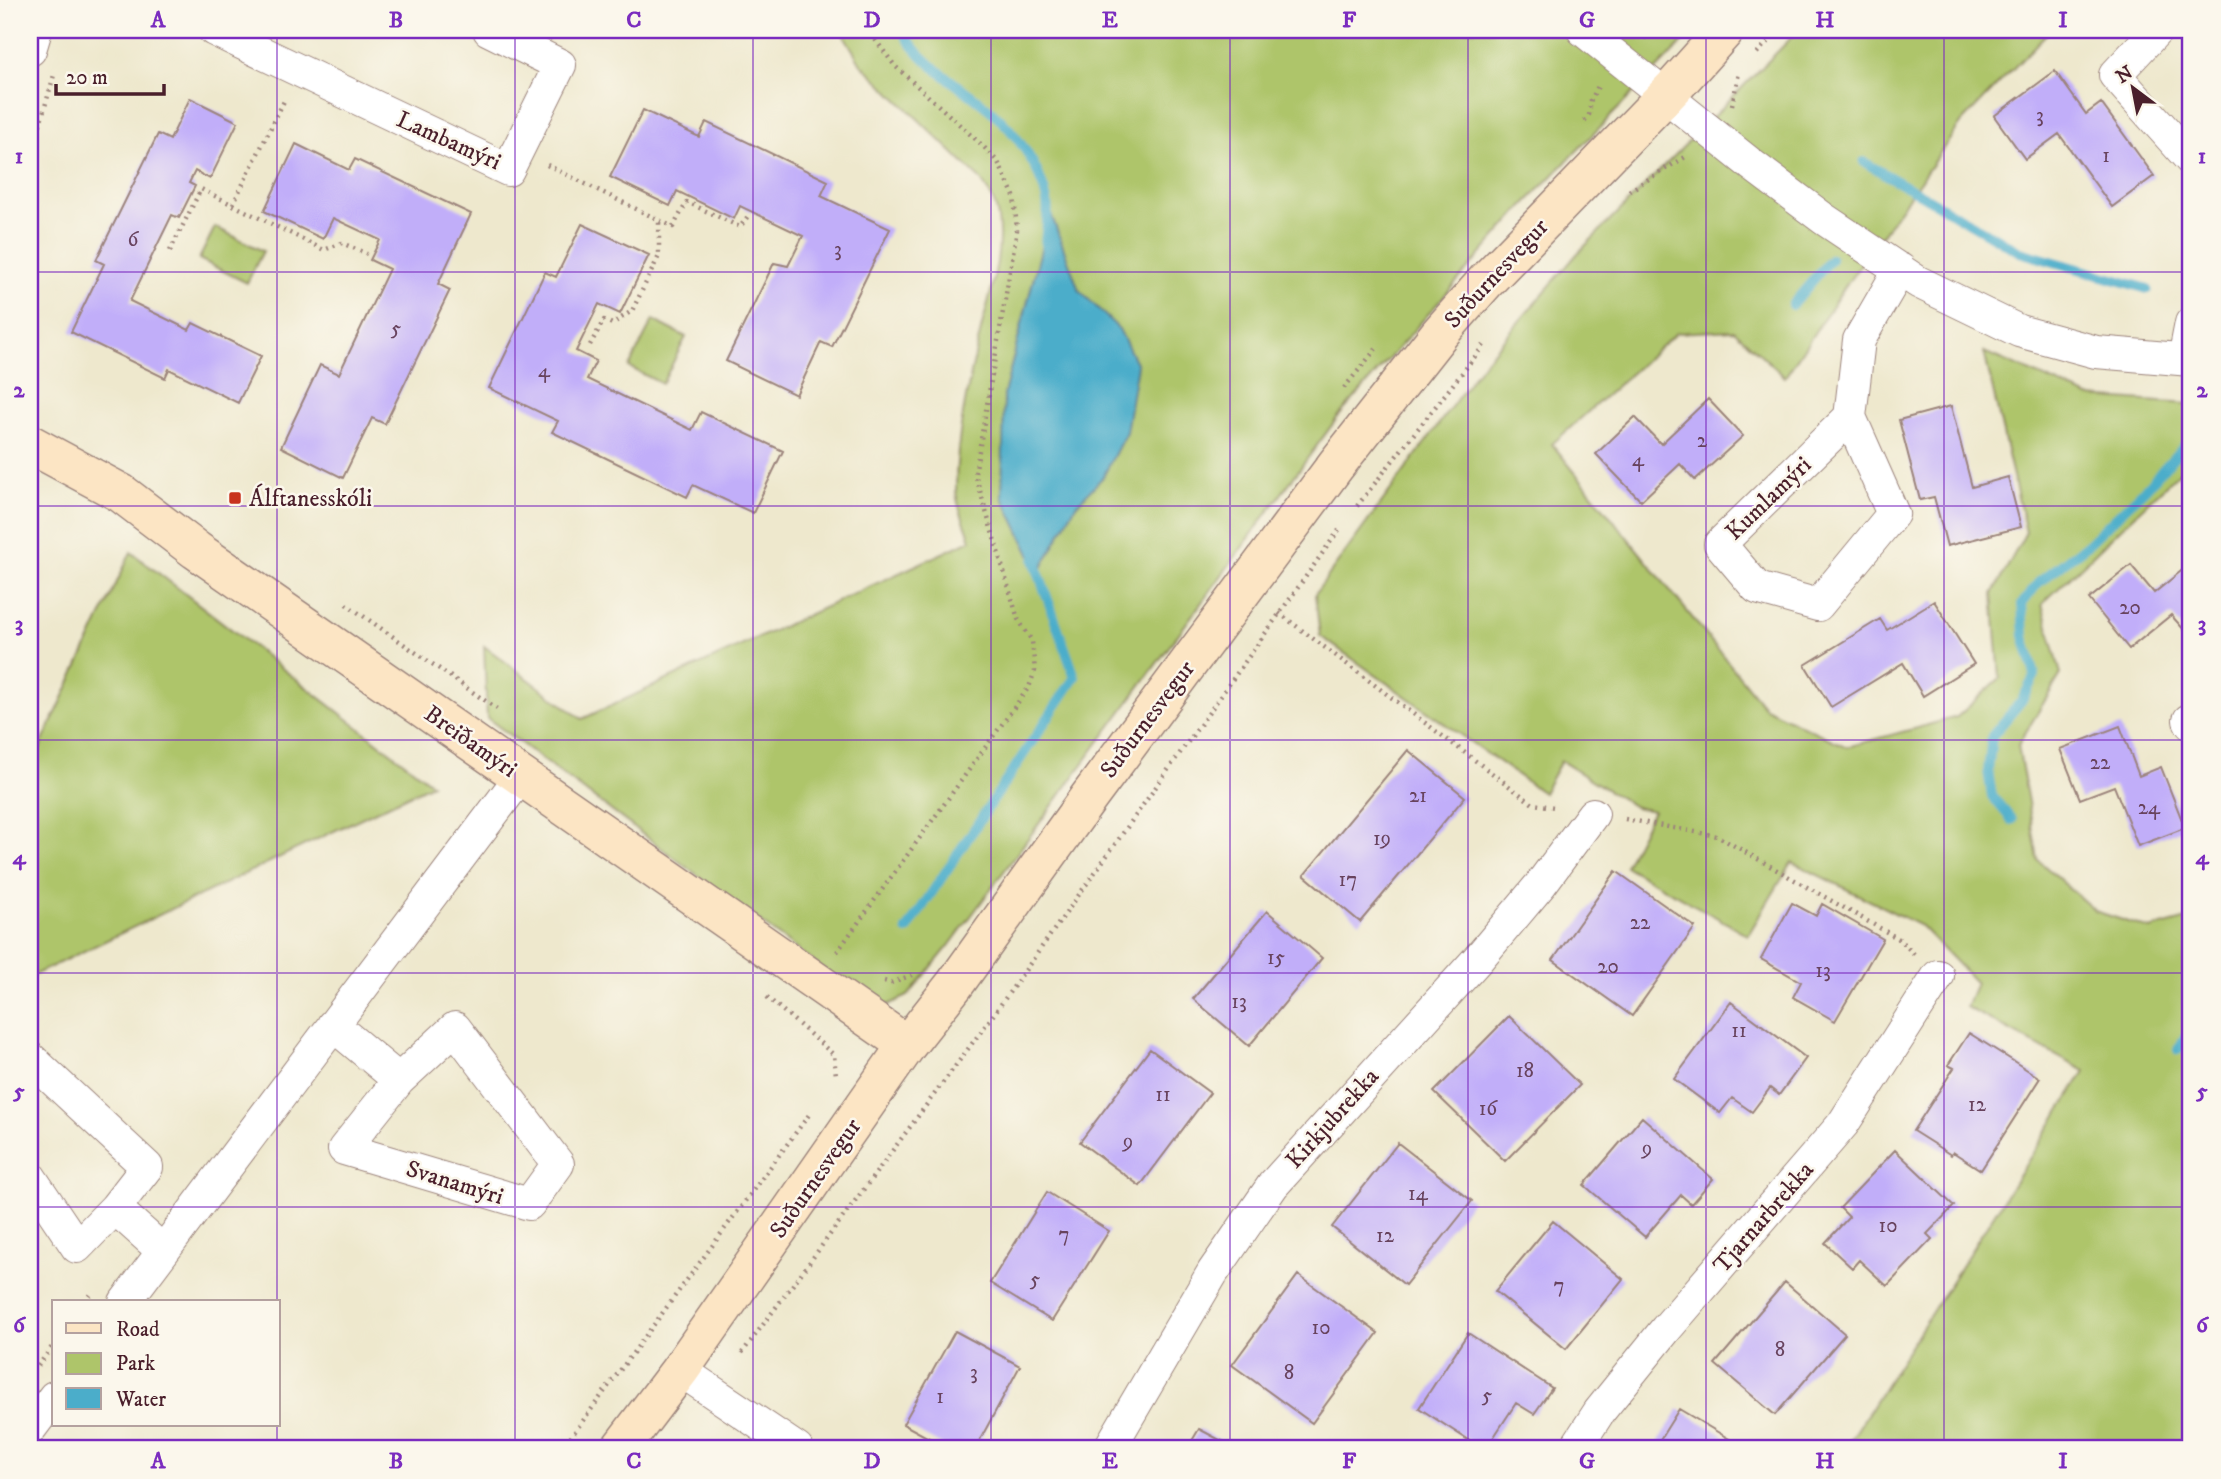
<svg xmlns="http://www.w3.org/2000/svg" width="2221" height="1479" viewBox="0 0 2221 1479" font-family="'IM FELL DW Pica',serif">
<rect width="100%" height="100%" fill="#fbf7ec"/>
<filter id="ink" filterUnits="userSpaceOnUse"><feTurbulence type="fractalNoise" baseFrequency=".0143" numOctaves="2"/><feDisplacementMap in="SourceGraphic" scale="14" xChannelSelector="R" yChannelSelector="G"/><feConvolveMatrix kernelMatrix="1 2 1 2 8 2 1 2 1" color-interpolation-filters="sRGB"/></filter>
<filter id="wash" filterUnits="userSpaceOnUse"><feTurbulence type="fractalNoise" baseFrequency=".00686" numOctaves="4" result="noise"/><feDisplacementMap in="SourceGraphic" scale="28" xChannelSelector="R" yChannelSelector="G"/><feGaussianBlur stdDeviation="1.57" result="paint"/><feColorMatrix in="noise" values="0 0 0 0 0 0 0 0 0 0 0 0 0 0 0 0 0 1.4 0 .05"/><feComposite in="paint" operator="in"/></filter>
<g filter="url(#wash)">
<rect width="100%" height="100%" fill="#eee8cd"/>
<path fill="#aec56a" stroke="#7c724a" stroke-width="2" d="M 841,30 L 1695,30 L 1524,205 L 1338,417 L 949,946 L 908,996 L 886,1006 L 866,1001 L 487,718 L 484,646 L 582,719 L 971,540 C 966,524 956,505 956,488 C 956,436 968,385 980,334 C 989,296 1005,252 997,212 C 995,200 987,190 980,179 L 861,64 Z
M 1799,30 L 2050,30 L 1962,122 L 1844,288 L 1785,377 L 1734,330 L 1676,333 L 1552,444 L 1765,708 L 1847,747 L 1957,717 L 2000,678 L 1993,594 L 2026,532 L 1984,352 L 2089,397 L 2188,404 L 2191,461 L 2042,604 L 2061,674 L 2018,745 L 2038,860 L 2095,911 L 2150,929 L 2191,918 L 2191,1449 L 1845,1449 L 2085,1071 L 1966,1007 L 1976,983 L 1921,926 L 1792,862 L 1748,935 L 1625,866 L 1653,811 L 1635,807 L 1561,761 L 1543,793 L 1320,636 L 1315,594 L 1481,366 L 1577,254 Z
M 215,227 L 263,251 L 247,283 L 199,259 Z
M 653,320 L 686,337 L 662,384 L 629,367 Z
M 131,552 L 432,784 L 30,977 L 30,769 Z"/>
<path fill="#4badca" stroke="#4a667a" stroke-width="2" d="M 1047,203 L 1079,290 L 1119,329 L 1137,365 L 1126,432 L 1103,477 L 1076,505 L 1039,573 L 1002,496 L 1004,394 L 1047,226 Z"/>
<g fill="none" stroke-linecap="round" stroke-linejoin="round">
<path stroke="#4badca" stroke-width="10" d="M 902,30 C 924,68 958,83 990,110 C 1016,132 1040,166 1047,201 C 1049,214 1046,231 1045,244
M 1864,162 L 2020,252 L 2148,289
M 1792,305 L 1831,259
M 2012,820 L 1992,796 L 1988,771 L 1992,736 L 2022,700 L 2035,675 L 2024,636 L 2022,604 L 2038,583 L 2088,544 L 2145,489 L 2191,438
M 907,930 L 1075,677 L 1034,560
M 2178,1050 L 2191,1027"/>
</g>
<g id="blocks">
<path fill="#c1aef9" d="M 2055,71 L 2086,114 L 2101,103 L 2154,176 L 2112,207 L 2059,134 L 2025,159 L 1994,116 Z
M 190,98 L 238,122 L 210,179 L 195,171 L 189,183 L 195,186 L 179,218 L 172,215 L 130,301 L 189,330 L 193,323 L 261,356 L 238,403 L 169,369 L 165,378 L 71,332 L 104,264 L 96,260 L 158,134 L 170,140 Z
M 643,110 L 699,137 L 706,122 L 828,181 L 821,196 L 890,229 L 832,347 L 821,342 L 796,395 L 726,361 L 774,263 L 788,266 L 803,236 L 740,206 L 734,219 L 677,191 L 670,206 L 610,177 Z
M 296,144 L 349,170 L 355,159 L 471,214 L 438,284 L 450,290 L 385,424 L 372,418 L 343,478 L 281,447 L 320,365 L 339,374 L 389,269 L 370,260 L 380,240 L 333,218 L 323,239 L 264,211 Z
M 582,224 L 649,255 L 620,314 L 599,304 L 576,351 L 596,361 L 587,379 L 692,430 L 701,412 L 783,451 L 753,513 L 693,485 L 687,497 L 552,432 L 558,421 L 489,388 L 545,272 L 556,277 Z
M 1708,399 L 1743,436 L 1695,480 L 1680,464 L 1641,501 L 1596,454 L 1635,417 L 1661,444 Z
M 1951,406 L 1972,487 L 2008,477 L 2021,527 L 1947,546 L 1934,497 L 1920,500 L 1899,420 Z
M 2191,563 L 2191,628 L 2186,632 L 2171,615 L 2129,649 L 2089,599 L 2131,565 L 2154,593 Z
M 1934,601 L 1974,664 L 1923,696 L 1903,663 L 1831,707 L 1805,665 L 1880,619 L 1887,630 Z
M 2120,726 L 2139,776 L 2161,767 L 2185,828 L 2138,846 L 2114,786 L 2080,799 L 2060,749 Z
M 1408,750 L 1465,797 L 1360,922 L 1304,875 Z
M 1616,871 L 1695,927 L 1632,1016 L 1553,960 Z
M 1792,903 L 1816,916 L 1822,904 L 1883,939 L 1835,1021 L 1793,997 L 1801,982 L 1761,959 Z
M 1267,911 L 1322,958 L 1249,1046 L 1193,999 Z
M 1731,1002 L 1806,1058 L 1779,1095 L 1770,1088 L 1752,1112 L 1732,1098 L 1720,1113 L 1674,1079 Z
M 1509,1016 L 1580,1085 L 1505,1161 L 1434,1092 Z
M 1969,1033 L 2040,1078 L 1981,1170 L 1953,1152 L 1951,1155 L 1913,1131 L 1954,1068 L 1948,1065 Z
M 1150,1049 L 1210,1093 L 1140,1186 L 1080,1142 Z
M 1642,1117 L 1713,1179 L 1691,1204 L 1681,1195 L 1645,1237 L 1584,1185 Z
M 1398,1143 L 1472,1201 L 1405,1285 L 1332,1227 Z
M 1895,1150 L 1954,1206 L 1927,1234 L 1932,1239 L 1887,1286 L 1859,1260 L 1852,1268 L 1825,1243 L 1849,1217 L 1840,1208 Z
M 1047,1192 L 1109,1231 L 1052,1321 L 990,1283 Z
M 1553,1221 L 1623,1279 L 1566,1349 L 1495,1291 Z
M 1298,1275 L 1378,1333 L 1312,1423 L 1232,1365 Z
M 1785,1282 L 1845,1334 L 1775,1415 L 1715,1364 Z
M 955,1331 L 1020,1366 L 975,1449 L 949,1449 L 903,1424 Z
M 1468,1333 L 1552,1388 L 1534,1414 L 1516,1403 L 1486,1449 L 1482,1449 L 1419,1408 Z
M 1679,1409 L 1746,1449 L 1654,1449 Z
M 1199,1429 L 1237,1449 L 1187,1449 Z"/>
</g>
</g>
<g filter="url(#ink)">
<use href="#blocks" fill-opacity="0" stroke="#9c847c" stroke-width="2"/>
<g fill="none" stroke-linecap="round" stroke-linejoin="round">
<defs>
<path id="street" d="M 214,30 L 508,170 L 560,65 L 489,30
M 1583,30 L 1752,165 L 1824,219 L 1918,282 L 2019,331 L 2096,352 L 2191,360
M 2157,30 L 2115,75 L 2191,160
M 30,50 L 36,30
M 2184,359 L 2191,323
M 1850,417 L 1720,544 L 1757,588 L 1818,605 L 1893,514 L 1850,417 L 1859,340 L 1900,269
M 2191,719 L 2189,720 L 2191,724
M 333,1025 L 399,1080 L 344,1149 L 529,1204 L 558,1164 L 455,1028 L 399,1080
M 30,1058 L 147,1167 L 115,1208 L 77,1247 L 30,1177
M 115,1208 L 163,1251
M 125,1302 L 521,776
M 680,1370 L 797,1449
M 30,1429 L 54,1397
M 1109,1449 L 1213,1272 L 1273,1185 L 1478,959 L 1541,884 L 1593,814
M 1575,1449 L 1599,1412 L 1666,1329 L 1843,1124 L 1938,976"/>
<path id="secondary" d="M 30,444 L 121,493 L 196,550 L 907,1045
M 620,1449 L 680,1370 L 907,1045 L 955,984 L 1089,797 L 1336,465 L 1440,333 L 1486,281 L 1674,87 L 1725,30"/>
</defs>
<use href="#street" stroke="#9c847c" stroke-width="34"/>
<use href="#secondary" stroke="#9c847c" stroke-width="41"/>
<path stroke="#9c847c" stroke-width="4.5" stroke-dasharray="2 5" stroke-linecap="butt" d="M 1644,38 L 1666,30
M 1757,53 L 1779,30
M 1732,105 L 1739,73
M 1585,121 L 1589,115 L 1591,100 L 1599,84
M 30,159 L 54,75
M 547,165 L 673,227 L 687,202 L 740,227 L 748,216
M 1629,191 L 1687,156
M 233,204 L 284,101
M 170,251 L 201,189 L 324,250 L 342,243 L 367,254
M 590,345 L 604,320 L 612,324 L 632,311 L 659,256 L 659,220
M 1344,388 L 1376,349
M 1357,506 L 1484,345
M 346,604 L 497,709
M 1279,613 L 1533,804 L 1554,807
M 1625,819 L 1717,836 L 1899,939 L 1914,954
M 837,952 L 1029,687 L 1035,671 L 1032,641 L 1018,619 L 975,474 L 1017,230 L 1014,196 L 998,162 L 983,146 L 895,66 L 868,30
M 884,981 L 891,983 L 912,975
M 767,997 L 834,1055 L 836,1076
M 85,1302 L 91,1294
M 742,1353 L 994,1014 L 1339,530
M 38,1366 L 54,1344
M 562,1449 L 811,1112"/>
<use href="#street" stroke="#fff" stroke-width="32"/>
<use href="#secondary" stroke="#fce5c4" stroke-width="38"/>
</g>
</g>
<path fill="none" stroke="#7b2cbf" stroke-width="2" stroke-opacity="0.55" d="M 277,30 L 277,1302M 515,30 L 515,1449M 753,30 L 753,1449M 991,30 L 991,1449M 1230,30 L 1230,1449M 1468,30 L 1468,1449M 1706,30 L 1706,1449M 1944,30 L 1944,1449M 30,272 L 2191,272M 30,506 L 2191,506M 30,740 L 2191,740M 30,973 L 2191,973M 30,1207 L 2191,1207M 277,1425 L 277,1449"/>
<rect fill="#c8321e" stroke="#fbf7ec" stroke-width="2.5" x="228" y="491" width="14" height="14" rx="3.5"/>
<g text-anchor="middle" stroke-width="5" stroke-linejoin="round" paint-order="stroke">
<g font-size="21" fill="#68435e">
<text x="2040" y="122">3</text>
<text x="2106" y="162">1</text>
<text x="133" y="246">6</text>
<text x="838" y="256">3</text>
<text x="396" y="335">5</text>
<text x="544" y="377">4</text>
<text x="1702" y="447">2</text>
<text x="1638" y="466">4</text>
<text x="2130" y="614">20</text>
<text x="2100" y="769">22</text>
<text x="1418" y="802">21</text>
<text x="2149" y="814">24</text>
<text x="1382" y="845">19</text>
<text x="1348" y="886">17</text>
<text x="1640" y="929">22</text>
<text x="1276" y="964">15</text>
<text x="1608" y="973">20</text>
<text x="1823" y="977">13</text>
<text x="1239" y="1008">13</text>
<text x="1739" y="1037">11</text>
<text x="1525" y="1077">18</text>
<text x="1163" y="1101">11</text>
<text x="1977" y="1111">12</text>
<text x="1488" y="1115">16</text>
<text x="1128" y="1148">9</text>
<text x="1647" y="1155">9</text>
<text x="1418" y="1200">14</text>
<text x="1888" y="1232">10</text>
<text x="1064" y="1241">7</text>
<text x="1385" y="1242">12</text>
<text x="1035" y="1286">5</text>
<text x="1559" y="1292">7</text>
<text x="1321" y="1334">10</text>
<text x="1780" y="1356">8</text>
<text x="974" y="1379">3</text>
<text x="1289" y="1379">8</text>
<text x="1487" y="1402">5</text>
<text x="940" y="1403">1</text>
</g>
<g font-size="24" fill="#4a1f2b" stroke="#fbf7ec">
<text transform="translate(449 140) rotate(24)" y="8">Lambamýri</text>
<text transform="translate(1496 273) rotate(-47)" y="8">Suðurnesvegur</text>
<text transform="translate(1768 498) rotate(-44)" y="8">Kumlamýri</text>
<text transform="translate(1147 719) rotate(-53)" y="8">Suðurnesvegur</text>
<text transform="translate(471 741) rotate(35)" y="8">Breiðamýri</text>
<text transform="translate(1332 1118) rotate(-48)" y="8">Kirkjubrekka</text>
<text transform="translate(815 1178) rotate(-55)" y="8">Suðurnesvegur</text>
<text transform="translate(455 1182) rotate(17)" y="8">Svanamýri</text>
<text transform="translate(1763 1217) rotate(-49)" y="8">Tjarnarbrekka</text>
</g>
<g font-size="24" fill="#4a1f2b" stroke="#fbf7ec" text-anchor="start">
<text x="249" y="506">Álftanesskóli</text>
</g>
</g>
<rect width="2221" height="1479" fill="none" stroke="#fbf7ec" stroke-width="77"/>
<rect x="52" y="1300" width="228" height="126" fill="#fbf7ec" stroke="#b4a19f" stroke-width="2"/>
<rect x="66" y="1323" width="35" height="10" fill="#fce5c4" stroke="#b4a19f" stroke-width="2"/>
<text x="116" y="1336" font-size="21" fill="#4a1f2b">Road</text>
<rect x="66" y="1353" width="35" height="21" fill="#aec56a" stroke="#b4a19f" stroke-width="2"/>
<text x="116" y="1370" font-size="21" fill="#4a1f2b">Park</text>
<rect x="66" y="1388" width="35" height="21" fill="#4badca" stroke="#b4a19f" stroke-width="2"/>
<text x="116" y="1406" font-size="21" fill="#4a1f2b">Water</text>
<g transform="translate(2133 88) rotate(328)" stroke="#fbf7ec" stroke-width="5" paint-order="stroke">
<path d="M0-5L12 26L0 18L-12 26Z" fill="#4a1f2b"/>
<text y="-10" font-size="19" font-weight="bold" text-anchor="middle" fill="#4a1f2b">N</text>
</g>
<path d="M56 84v10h108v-10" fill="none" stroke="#4a1f2b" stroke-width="3.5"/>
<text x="66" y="84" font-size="21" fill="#4a1f2b" stroke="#fbf7ec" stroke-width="5" paint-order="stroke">20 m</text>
<rect x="38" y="38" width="2144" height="1402" fill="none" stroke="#7b2cbf" stroke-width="2.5"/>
<g font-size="23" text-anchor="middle" font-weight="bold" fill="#7b2cbf">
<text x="158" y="27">A</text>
<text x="396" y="27">B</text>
<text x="634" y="27">C</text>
<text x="872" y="27">D</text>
<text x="1110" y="27">E</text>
<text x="1349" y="27">F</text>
<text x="1587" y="27">G</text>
<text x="1825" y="27">H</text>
<text x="2063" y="27">I</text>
<text x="19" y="163">1</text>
<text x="2202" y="163">1</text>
<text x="19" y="397">2</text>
<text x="2202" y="397">2</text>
<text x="19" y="631">3</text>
<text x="2202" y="631">3</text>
<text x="19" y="864">4</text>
<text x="2202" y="864">4</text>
<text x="19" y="1098">5</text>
<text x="2202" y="1098">5</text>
<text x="19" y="1332">6</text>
<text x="2202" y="1332">6</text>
<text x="158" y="1468">A</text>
<text x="396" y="1468">B</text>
<text x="634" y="1468">C</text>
<text x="872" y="1468">D</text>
<text x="1110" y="1468">E</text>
<text x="1349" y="1468">F</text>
<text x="1587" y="1468">G</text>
<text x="1825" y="1468">H</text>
<text x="2063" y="1468">I</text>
</g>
</svg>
